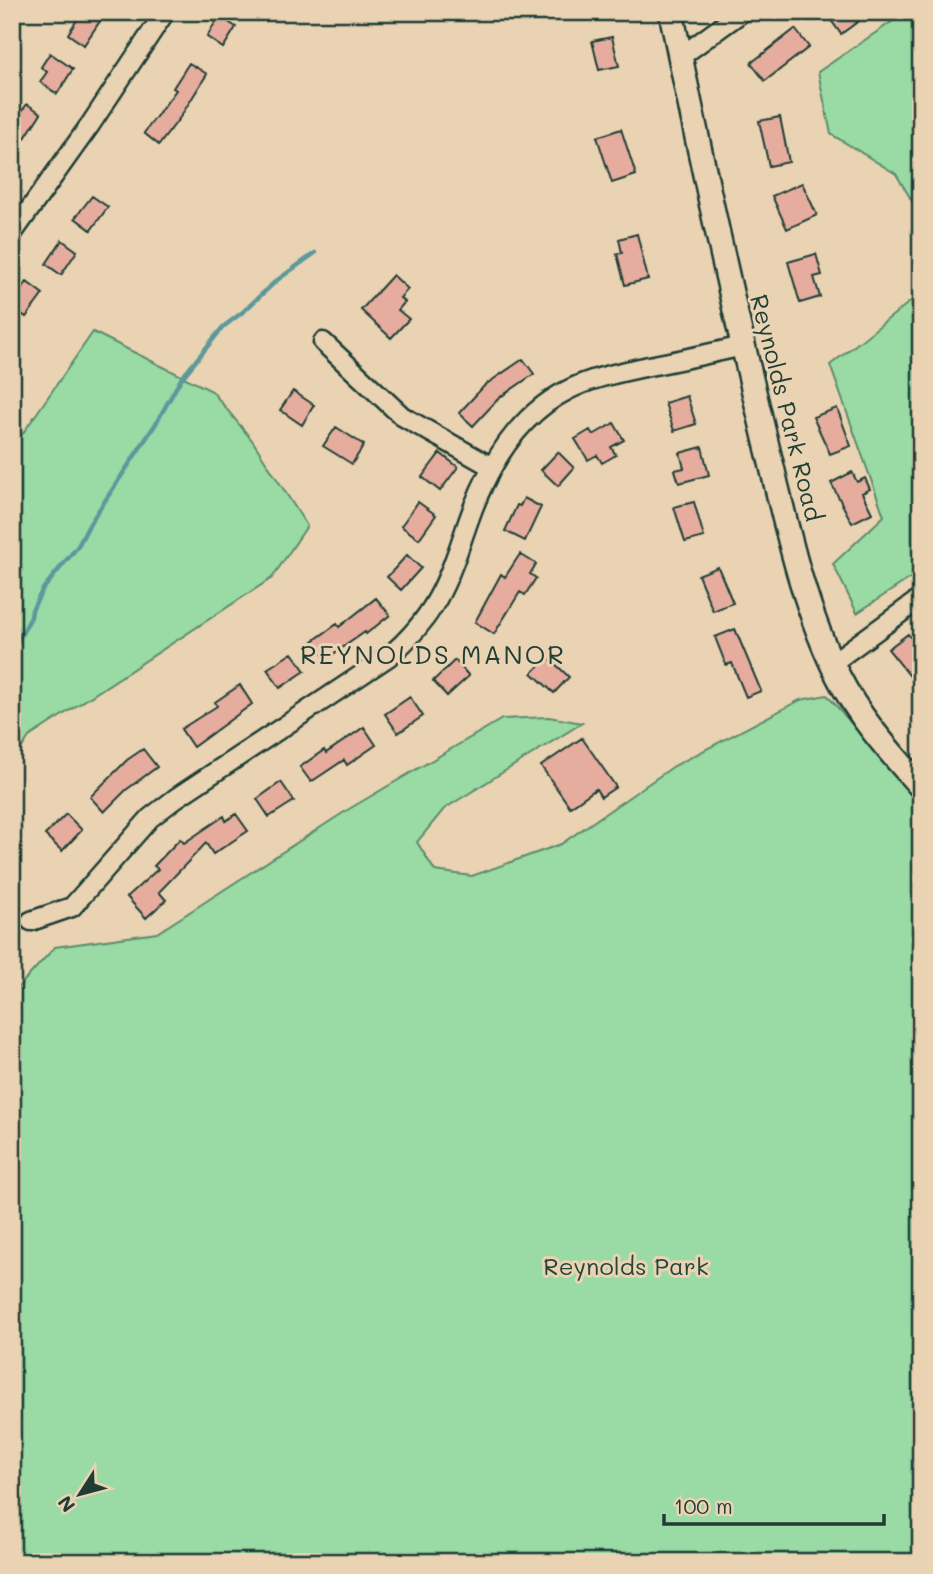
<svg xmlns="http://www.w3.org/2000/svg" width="933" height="1574" viewBox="0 0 933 1574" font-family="Mali,sans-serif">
<rect width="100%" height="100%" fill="#ead3b3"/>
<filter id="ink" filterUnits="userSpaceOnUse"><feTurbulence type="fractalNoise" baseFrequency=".0143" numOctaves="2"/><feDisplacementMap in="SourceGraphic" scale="14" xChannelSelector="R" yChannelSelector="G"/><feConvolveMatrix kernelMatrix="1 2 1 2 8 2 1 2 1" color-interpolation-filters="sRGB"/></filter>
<g filter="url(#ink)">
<path fill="#99daa5" stroke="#5c8c6c" stroke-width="2" d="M 906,12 L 921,12 L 921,216 L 896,174 L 831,134 L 818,72 Z
M 921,293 L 921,571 L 857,613 L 833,564 L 884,516 L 830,365 Z
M 93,332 L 212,391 L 252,440 L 307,526 L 272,578 L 29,737 L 12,763 L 12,449 Z
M 827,695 L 921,804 L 921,1562 L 12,1562 L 12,994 L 55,947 L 157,933 L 349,809 L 502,719 L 549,717 L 582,723 L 444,809 L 417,842 L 435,871 L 472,876 L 561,844 L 674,766 L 800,700 Z"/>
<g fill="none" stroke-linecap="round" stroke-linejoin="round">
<path stroke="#5d999c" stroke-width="4.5" d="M 12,657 L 14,648 L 31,617 L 32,610 L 43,589 L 78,546 L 89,525 L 155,425 L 181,379 L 223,327 L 244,311 L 276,281 L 315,253"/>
</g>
<path fill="#e6ad9f" stroke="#1f3d34" stroke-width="2" d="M 82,12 L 93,12 L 102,18 L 84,45 L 68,34 Z
M 825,12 L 871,12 L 841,34 Z
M 219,16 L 236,27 L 223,48 L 207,37 Z
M 795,29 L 809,47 L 765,81 L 751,63 Z
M 612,37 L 619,66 L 599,70 L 592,41 Z
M 50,53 L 73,69 L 57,94 L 40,82 L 47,72 L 41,67 Z
M 189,63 L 207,74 L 181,116 L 159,145 L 144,133 L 176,90 L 173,88 Z
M 27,104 L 41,113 L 25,138 L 12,129 L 12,125 Z
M 780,117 L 789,162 L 769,166 L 759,121 Z
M 621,129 L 636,175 L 612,183 L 597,137 Z
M 802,183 L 817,215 L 787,229 L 772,196 Z
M 92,196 L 108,207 L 91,230 L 75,218 Z
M 637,234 L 648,279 L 625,285 L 617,254 L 622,253 L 619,239 Z
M 62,240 L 77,251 L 61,275 L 46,264 Z
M 816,254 L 822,275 L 814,277 L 820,297 L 800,303 L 788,262 Z
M 393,275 L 408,289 L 400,298 L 405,302 L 398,310 L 409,319 L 391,338 L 361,310 Z
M 27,282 L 43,294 L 26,317 L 12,307 L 12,302 Z
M 523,359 L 534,374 L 499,398 L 473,426 L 459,413 L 485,385 Z
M 293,391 L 314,405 L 302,425 L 280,410 Z
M 687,396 L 696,424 L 674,431 L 665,403 Z
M 837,408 L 851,446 L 830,454 L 813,417 Z
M 614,423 L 624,440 L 611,447 L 616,455 L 602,463 L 597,455 L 588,460 L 575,439 L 590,430 L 593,435 Z
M 336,427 L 364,445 L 352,464 L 323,446 Z
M 702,447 L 709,475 L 679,483 L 675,470 L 684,468 L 680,453 Z
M 558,452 L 574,468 L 558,486 L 541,470 Z
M 440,453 L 458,467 L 440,491 L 422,477 Z
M 852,472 L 857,482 L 865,478 L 870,489 L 862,493 L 872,513 L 852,523 L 831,483 Z
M 524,498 L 541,507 L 525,541 L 505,531 L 517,505 L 520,506 Z
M 418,502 L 436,515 L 419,539 L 401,526 Z
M 694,502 L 704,537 L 685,542 L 674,507 Z
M 520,554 L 536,564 L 530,574 L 536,578 L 525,595 L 520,592 L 494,634 L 475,622 L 501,574 L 505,577 Z
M 407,555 L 421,568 L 401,590 L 387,577 Z
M 718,567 L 733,603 L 713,611 L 698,575 Z
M 376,598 L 390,615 L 366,634 L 365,632 L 326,659 L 313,641 L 337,624 L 339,627 Z
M 735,629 L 761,691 L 746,697 L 732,663 L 726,665 L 715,637 Z
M 908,634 L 921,651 L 921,690 L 888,649 Z
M 292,653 L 305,671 L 280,688 L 267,669 Z
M 548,657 L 569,677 L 554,693 L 532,673 Z
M 455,660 L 469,676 L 447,696 L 433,681 Z
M 240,685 L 252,704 L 193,747 L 181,729 L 217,706 L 215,702 Z
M 410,697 L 423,716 L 398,733 L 385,714 Z
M 364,727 L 376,745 L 347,765 L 344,760 L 311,782 L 300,767 L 324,750 L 326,753 Z
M 582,738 L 616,787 L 601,797 L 596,789 L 570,807 L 541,766 Z
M 143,749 L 157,767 L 126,790 L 104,812 L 90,797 L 127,760 Z
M 281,782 L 294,801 L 269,817 L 257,799 Z
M 66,814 L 82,830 L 62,851 L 45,835 Z
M 236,814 L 248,831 L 213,854 L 206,843 L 159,892 L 166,900 L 146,918 L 127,897 L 158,869 L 154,866 L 180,839 L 184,843 L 224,816 L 226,821 Z"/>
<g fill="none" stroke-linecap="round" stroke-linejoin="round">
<defs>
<path id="minor" d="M 680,57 L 742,12
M 12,234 L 90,125 L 165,12
M 323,342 L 402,416 L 490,466
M 832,663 L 921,598
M 31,921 L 72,907 L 150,818 L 176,798 L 388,657 C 437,616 448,580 468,522 C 486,470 516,416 568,390 C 593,377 623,372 649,366 C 681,360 712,353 743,346"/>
<path id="major" d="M 671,12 C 700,155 731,297 765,438 C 784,515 802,606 838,676 C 859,718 890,752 921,787"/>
</defs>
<use href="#minor" stroke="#1f3d34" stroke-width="23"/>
<use href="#major" stroke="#1f3d34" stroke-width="28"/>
<use href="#minor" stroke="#ead3b3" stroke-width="18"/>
<use href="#major" stroke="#ead3b3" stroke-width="23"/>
</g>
</g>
<g text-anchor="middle" stroke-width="6" stroke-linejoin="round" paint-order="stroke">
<g font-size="24" fill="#1f3d34" stroke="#ead3b3">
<text transform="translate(786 408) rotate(76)" y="8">Reynolds Park Road</text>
</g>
<g font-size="24" fill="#25453a" stroke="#ead3b3">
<text x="626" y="1275">Reynolds Park</text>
</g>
<g font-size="26" letter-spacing="2" fill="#1f3d34" stroke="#ead3b3">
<text x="433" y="664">REYNOLDS MANOR</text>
</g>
</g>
<rect width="933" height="1574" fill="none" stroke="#ead3b3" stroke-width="42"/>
<rect x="21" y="21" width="891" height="1532" fill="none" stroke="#1f3d34" stroke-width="2.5" filter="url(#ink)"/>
<g transform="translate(80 1494) rotate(234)" stroke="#ead3b3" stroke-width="5" paint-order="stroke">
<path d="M0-5L12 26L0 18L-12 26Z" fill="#1f3d34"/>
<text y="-10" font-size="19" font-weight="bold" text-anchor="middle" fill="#1f3d34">N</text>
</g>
<path d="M664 1514v10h220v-10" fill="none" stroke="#1f3d34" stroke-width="3.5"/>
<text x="674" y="1514" font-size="21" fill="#1f3d34" stroke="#ead3b3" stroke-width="5" paint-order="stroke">100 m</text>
</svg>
